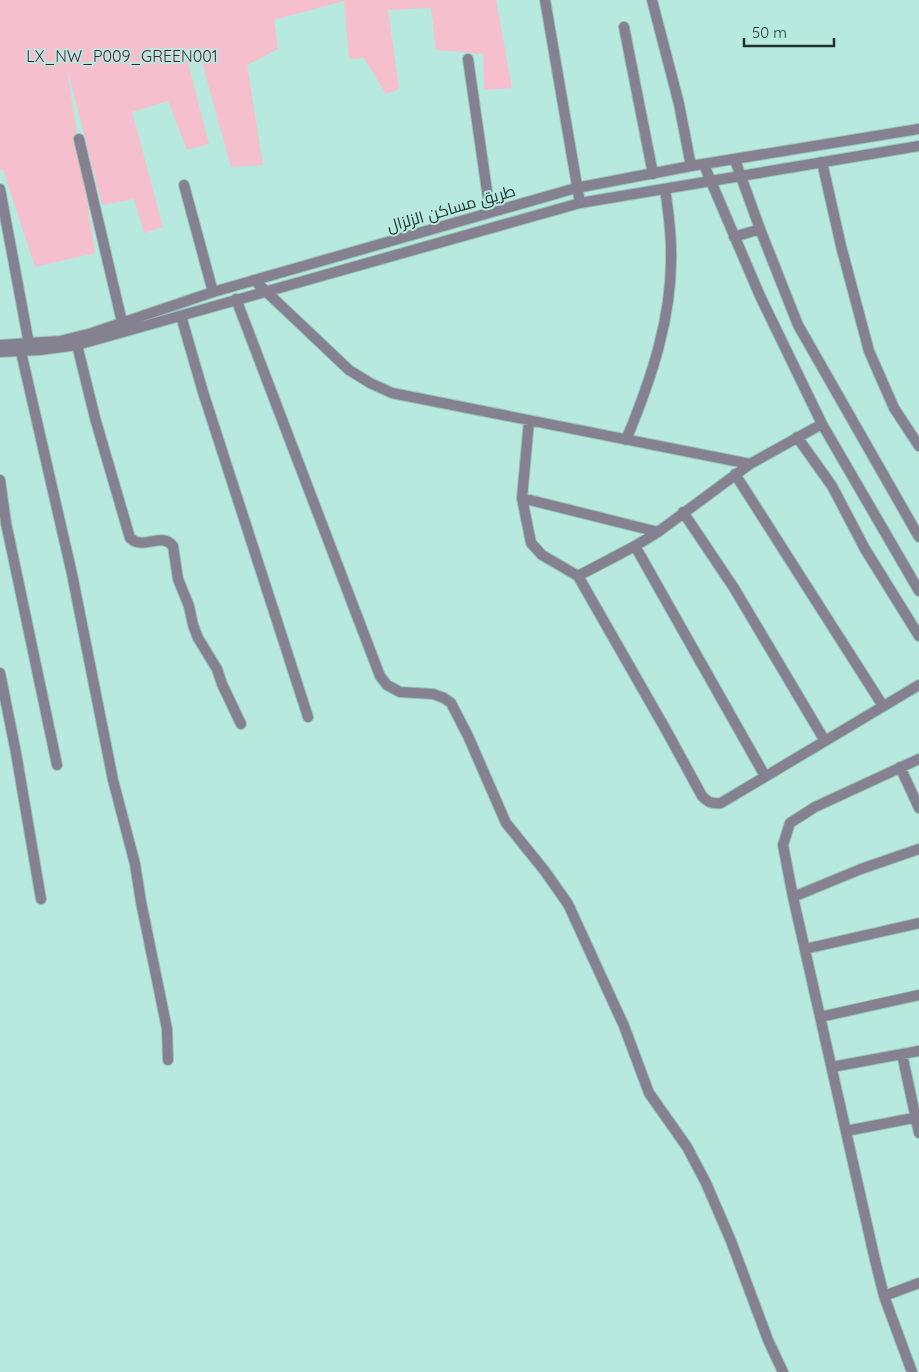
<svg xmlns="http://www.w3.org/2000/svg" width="919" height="1372" viewBox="0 0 919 1372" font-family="Quicksand,Cairo,sans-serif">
<rect width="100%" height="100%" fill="#b7e9df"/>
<path fill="#f5bfcd" d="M 0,0 L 496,0 L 512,88 L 484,90 L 483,54 L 436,50 L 431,8 L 388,10 L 399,89 L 386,94 L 364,58 L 349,59 L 344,1 L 274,20 L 278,49 L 247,65 L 263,165 L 231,167 L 198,48 L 185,51 L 209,144 L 187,150 L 168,101 L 132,112 L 163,227 L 144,233 L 134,199 L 102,205 L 67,68 L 95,253 L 35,267 L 3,170 L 0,170 Z"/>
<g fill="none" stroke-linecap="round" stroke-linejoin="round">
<defs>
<path id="minor" d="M 545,0 L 580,203
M 652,0 L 679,104 L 691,166
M 624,27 L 653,174
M 468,59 L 490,212
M 79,139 L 122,322
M 735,160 L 760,229 L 798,325 L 919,537
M 822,162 L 841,246 L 869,351 L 894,408 L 919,446
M 704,165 L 760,296 L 822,424 L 919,591
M 184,185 L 213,292
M 0,189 L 29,344
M 734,237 L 760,229
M 254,280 L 349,370 L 370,383 L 392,393 L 750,464
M 236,299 L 380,676 L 387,685 L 400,692 L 433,694 L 444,698 L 451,703 L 468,736 L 506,823 L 544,870 L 568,904 L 624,1026 L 649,1093 L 687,1147 L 706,1183 L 731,1241 L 768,1340 L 783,1372
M 181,316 L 203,392 L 308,717
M 77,345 L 95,418 L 130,538 C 144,551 161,531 173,546 L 178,579 L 189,606 L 193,625 L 198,638 L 217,669 L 222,684 L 241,724
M 21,352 L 72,574 L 113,780 L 135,864 L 141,902 L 167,1029 L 168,1060
M 529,421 L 522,498 L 531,543 L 542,555 L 578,576 L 666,730 L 702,796 C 708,802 711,804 721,803 L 919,685
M 797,437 L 832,486 L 865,549 L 919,636
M 626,440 C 651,380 673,316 671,250 C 671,229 668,209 665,189
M 735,474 L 883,706
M 0,480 L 6,523 L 57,765
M 522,498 L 658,532
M 683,512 L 734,588 L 825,741
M 635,546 L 765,776
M 578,576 L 635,546 L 658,532 L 750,464 L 822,424
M 0,673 L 16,753 L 41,899
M 900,767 L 919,808
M 793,897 L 861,869 L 919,849
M 805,949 L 919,923
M 820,1017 L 919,995
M 902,1054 L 919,1133
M 832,1067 L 919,1051
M 846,1131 L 919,1117
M 884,1296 L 919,1283
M 912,1372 L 884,1296 L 875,1260 L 793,897 L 783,845 L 790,823 L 815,807 L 919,759"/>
<path id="tertiary" d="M 0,345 L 60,341 L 92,333 L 213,292 L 576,188 L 691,166 L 919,129
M 0,352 L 40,350 L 77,345 L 580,203 L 919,146"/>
</defs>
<use href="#minor" stroke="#98c4bb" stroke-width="12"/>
<use href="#tertiary" stroke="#98c4bb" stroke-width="12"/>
<use href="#minor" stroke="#868190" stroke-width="10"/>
<use href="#tertiary" stroke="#868190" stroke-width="10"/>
</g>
<g text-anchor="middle" stroke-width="4" stroke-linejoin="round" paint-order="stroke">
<g font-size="16" fill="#58152f" stroke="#b7e9df">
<text x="122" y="62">LX_NW_P009_GREEN001</text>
</g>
<g font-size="16" fill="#1e312d" stroke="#b7e9df">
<text transform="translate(451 208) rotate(-16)" y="6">طريق مساكن الزلزال</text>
</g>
</g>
<path d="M744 38v8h90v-8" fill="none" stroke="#1e312d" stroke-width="2.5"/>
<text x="752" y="38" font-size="15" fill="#1e312d" stroke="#b7e9df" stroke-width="4" paint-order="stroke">50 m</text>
</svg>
